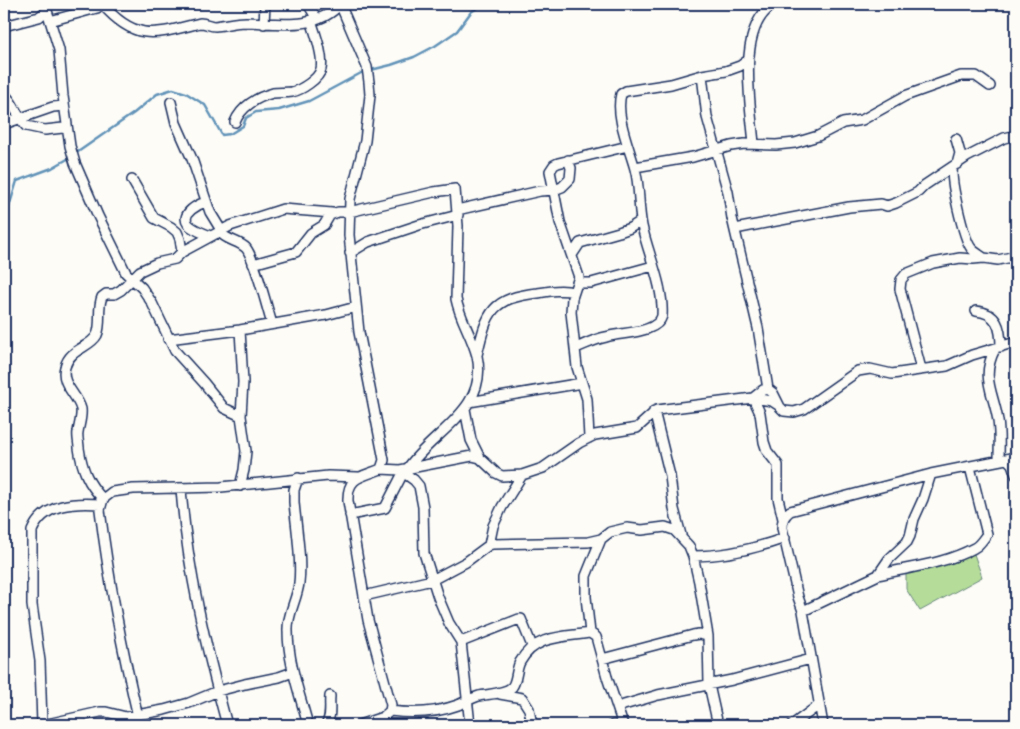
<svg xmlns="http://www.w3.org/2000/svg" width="1020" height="729" viewBox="0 0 1020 729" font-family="Mynerve,sans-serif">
<rect width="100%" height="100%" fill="#fdfcf7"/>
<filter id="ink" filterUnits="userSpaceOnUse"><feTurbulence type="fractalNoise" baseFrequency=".02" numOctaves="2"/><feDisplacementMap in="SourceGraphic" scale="10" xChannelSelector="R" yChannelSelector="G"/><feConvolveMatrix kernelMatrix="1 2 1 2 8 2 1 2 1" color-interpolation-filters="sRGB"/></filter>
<g filter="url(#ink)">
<path fill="#b5dd99" stroke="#68867c" d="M 974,554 L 982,577 L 920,611 L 906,589 L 906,574 Z"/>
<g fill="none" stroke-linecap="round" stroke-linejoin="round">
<path stroke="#6293b8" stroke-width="2.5" d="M 598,4 L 606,6 L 618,4
M 75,154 L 134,113 L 157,94 L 173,89 L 186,93 L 205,105 L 222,135 L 230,134 L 243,126 L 246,118 L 256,112 L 279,110 L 309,101 L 363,72 L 391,65 L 414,57 L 435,46 L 457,31 L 471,12 L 483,4
M 4,223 L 17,181 L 52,168 L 71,157"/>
<defs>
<path id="minor" d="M 45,4 L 59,50 L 63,96 L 70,146 L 75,163 L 98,216 L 126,273 L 142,288 L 152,303 L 175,351 L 204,383 L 224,408 L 241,416
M 102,4 C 136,43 156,34 200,23 C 206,23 210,26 215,26 C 225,25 235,22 246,22 C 277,23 317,31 340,4
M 308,4 L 317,19
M 340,4 L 367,67 L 369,82 L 370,95 L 365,141 L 350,199 L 349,235 L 359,332 L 384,460 L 381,469 C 362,477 347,476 348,501 L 368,620 L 391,705 L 390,711 L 383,717 L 359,725
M 50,21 L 97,8 L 102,4
M 264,24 L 265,4
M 4,26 L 39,17 L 46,11
M 702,75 L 707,117 L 728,192 L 732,218 L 758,328 L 768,389
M 4,94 C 14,102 17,117 26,126 L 45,130 L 63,128 L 67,130
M 171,102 L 176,123 L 192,159 L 210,212 L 221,230
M 235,122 C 241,107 257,97 273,93 C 279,92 285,93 292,92 C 301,90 319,79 321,69 C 324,56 315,33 311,20
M 4,124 L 53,107 L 64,106
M 956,139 L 960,153 L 957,164
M 754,144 C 751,106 735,25 775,4
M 635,167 L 693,157 L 731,146 L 744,144 L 776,145 L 795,143 L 818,136 L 843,123 L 862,120 L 905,96 L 961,76 L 976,76 L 990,86
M 953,167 C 949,178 964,239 971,248 C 974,252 980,255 984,258
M 132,180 L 154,218 L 171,227 L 177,232 L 180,239 L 182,252
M 206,202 C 199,204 180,213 188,224 C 193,230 204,233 210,236
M 457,210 L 540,191 L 554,190 L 562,187 L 570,179 L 571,168 L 568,160
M 735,229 L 849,207 L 881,204 L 887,206 L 896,203 L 918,192 L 925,185 L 967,157 L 1004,138 L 1013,136 L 1016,141
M 219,231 C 226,241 238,240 246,248 C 255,259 267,308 272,324
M 350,253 L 368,242 L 419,225 L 458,215
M 572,255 L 580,243 L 619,232 L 630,228 L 641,221
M 253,264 L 296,252 L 311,233 L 324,225 L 330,215 L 338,212 L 349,212 L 434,192 L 455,189 L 458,226 L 456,299 C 460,319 472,336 477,356 C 489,410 432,432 408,468
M 579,283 L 591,283 L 653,266
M 976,311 C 997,313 1001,327 1001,347
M 240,330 L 243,382 L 241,416 L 246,451 L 244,470 L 240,486
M 168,339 L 240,330 L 326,315 L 356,307
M 576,348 C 586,344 595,339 606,337 C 621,332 657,334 662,316 C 664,287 648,254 642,226 C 638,207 640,187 635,169 C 629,147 615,116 621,94 L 626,91 L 671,84 L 702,75 L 726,71 L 740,66 L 748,60
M 995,349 C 980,378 994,393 998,421 C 1000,434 999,447 999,460
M 477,355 C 487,311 492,298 538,293 C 550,291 562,289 574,292
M 921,369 L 900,289 L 901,280 L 906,274 L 933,263 L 960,258 L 973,259 L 984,258 L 998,260 L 1016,256
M 753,398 L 760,413 L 764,442 L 767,451 L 778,465 L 778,498 L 783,519
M 753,398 L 772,401 L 778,405
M 469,402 L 582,383
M 465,409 L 471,440 L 480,458
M 654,411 L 670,476 L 674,509 L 681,535
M 589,438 L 587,399 L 577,367 L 571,312 L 572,298 L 579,277 L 560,222 L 550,171 L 554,165 L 558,163 L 628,146
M 1007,459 L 1012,464 L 1016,475
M 381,469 L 400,470 L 472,456 L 480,458 L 496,473 L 502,476 L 522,475 L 543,468 L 579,443 L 595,435 L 637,428 L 657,410 L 753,398 L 763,390 L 768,389 L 773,393 L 780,407 L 784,411 L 794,412 L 804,409 L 858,371 L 870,369 L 892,374 L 947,366 L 972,355 L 1016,342
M 400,470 L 414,480 L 419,486 L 423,507 L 424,553 L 438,597 L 449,623 L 461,642 L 470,725
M 298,478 L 294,490 L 294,502 C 296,527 302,558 299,583 C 297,600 287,614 288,631 C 288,663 300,695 308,725
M 181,489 C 187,568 206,648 227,725
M 103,499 C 88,484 82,469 79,448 C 79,443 77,437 78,432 C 79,425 82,417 81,409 C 77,394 60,384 65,367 C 70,348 90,348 97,335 C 102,324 97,308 102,297 L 106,294 L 114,294 L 121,290 L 140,271 L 157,263 L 175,259 L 182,252 L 230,226 L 283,209 L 332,213
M 350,515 L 385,508 L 403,473
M 489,545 L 493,526 L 502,507 L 522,475
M 693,556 C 724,556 757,548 785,538
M 878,575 C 910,567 945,564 974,548 C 980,545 983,539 987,534 L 970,467
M 364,596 L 432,580 L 466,562 L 489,545 L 493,544 L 588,542 L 601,539
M 803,611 L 878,575 L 889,559 L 907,542 L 910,536 L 914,519 L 923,499 L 931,474
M 590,633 L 586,597 L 586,576 L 601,539 L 610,532 L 627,528 L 642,530 L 665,527 L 674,530 L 689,546 L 693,556 L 699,582 L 708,636 L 709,685 L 718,725
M 461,642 L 519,619 L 521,619 L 532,646
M 602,659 L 693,635 L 699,634 L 708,636
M 500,694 L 522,698 L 529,709 L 532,725
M 617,707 L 658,695 L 732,680 L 811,659
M 390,711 C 413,714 436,713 458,705 C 465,702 472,698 479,696 C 488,694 505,694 512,687 C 517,681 516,669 520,662 C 535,635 563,637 590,633 L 596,637 L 607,677 L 623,725
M 42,725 L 40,661 L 32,605 L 32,531 C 44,503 74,502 101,504
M 43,725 L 100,712 L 106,712 L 126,717 L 164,710 L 189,703 L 218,691 L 245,684 L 279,677 L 293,672
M 140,725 C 123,654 109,583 100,510 L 103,499 L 112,492 L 133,489 L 221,487 L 328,476 L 358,477
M 326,725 C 332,715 329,707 330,696
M 613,725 L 614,725
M 792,725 L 819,705
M 823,725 L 803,611 L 798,597 L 782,528 C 782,520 784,516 790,511 L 931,474 L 1016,457"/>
</defs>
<use href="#minor" stroke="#1b2f5e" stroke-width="12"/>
<use href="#minor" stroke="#fdfcf7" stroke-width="9"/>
</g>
</g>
<rect width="1020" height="729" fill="none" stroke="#fdfcf7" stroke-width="20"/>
<rect x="10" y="10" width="1000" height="709" fill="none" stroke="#1b2f5e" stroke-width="2" filter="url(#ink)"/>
</svg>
